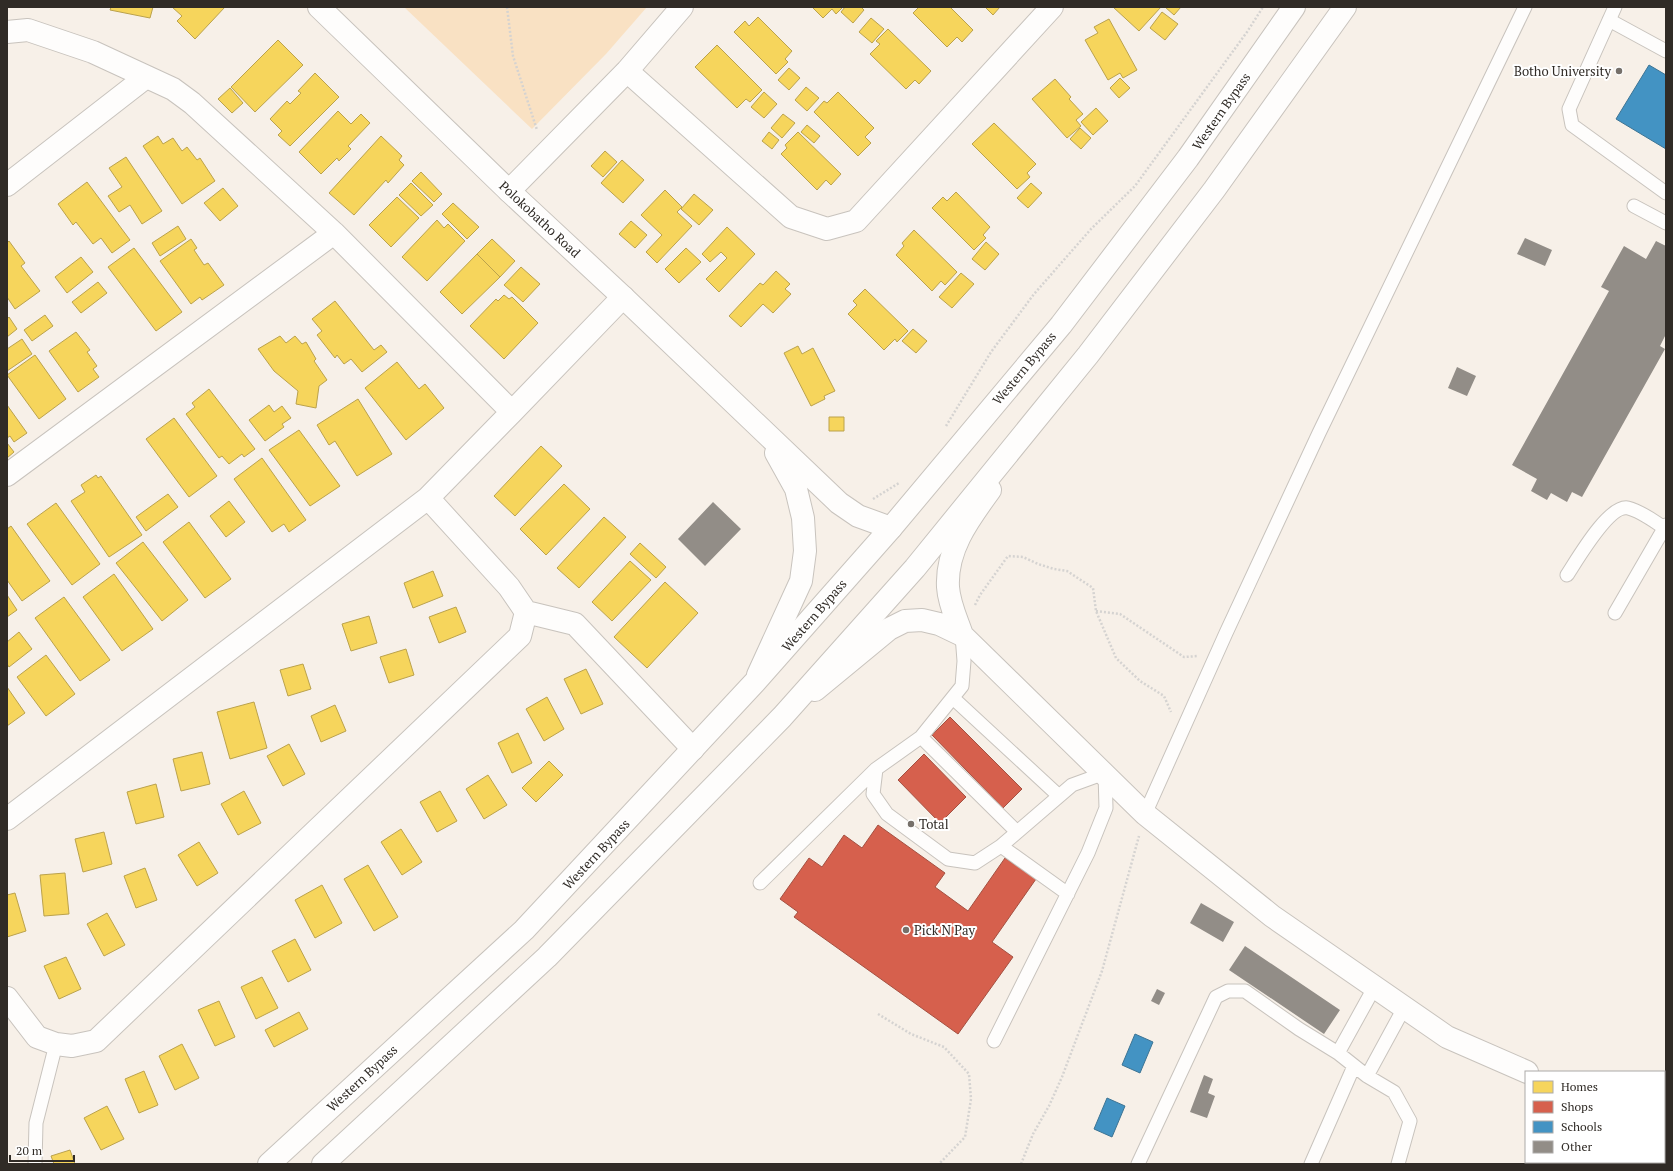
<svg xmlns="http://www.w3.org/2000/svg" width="1673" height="1171" viewBox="0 0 1673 1171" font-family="'PT Serif',serif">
<rect width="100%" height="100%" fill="#f7f0e8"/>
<path fill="#f9e1c3" d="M 404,7 L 647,7 L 606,54 L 532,129 Z"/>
<path fill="#f6d55c" stroke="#bba24c" d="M 111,7 L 153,7 L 150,18 L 110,10 Z
M 172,7 L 225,7 L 195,39 L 177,21 L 182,16 Z
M 812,7 L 843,7 L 836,14 L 832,9 L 823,18 Z
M 845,7 L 861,7 L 864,10 L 853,23 L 841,12 Z
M 919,7 L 950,7 L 973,30 L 962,42 L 957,37 L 947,47 L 913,13 Z
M 985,7 L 1000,7 L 993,15 Z
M 1113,7 L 1161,7 L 1139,31 Z
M 1165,7 L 1181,7 L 1174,15 Z
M 1162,12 L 1178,24 L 1165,40 L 1150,28 Z
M 758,17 L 792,51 L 785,59 L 788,62 L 776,74 L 734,32 L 745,21 L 749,26 Z
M 871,18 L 884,29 L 872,43 L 859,32 Z
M 1109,19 L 1137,70 L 1123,78 L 1120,73 L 1108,80 L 1085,40 L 1098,33 L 1094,27 Z
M 888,29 L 931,71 L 919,84 L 915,80 L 906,89 L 870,54 L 880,44 L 876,41 Z
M 278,40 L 303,65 L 255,112 L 231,87 Z
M 717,45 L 762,90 L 750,102 L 746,99 L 737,108 L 695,67 Z
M 789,68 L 800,78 L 789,90 L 778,80 Z
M 315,73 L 339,97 L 290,146 L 278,135 L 282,131 L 270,119 L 287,101 L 290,104 L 301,93 L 298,91 Z
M 1120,78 L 1130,88 L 1119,98 L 1110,88 Z
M 1055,79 L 1071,97 L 1069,99 L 1083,114 L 1076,120 L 1081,126 L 1067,138 L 1032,99 Z
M 806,87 L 819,98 L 807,111 L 795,100 Z
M 230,88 L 243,103 L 232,113 L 218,99 Z
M 764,92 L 777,104 L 764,118 L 751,107 Z
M 838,92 L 874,128 L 865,137 L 871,143 L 858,156 L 814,112 L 824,101 L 827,103 Z
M 1096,108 L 1108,121 L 1093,135 L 1081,122 Z
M 338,111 L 351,124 L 361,114 L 370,123 L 348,146 L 351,149 L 339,161 L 337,158 L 321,174 L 299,152 Z
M 783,114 L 795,123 L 782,138 L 771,128 Z
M 994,123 L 1036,164 L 1027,173 L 1030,177 L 1017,189 L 972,144 Z
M 807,125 L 820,136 L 814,143 L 801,132 Z
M 1080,128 L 1091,138 L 1081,149 L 1070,139 Z
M 769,132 L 779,140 L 772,149 L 762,141 Z
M 798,132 L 841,174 L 831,185 L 826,180 L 817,190 L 781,154 L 787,148 L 785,145 Z
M 158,136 L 163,144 L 173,138 L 182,151 L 187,147 L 197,160 L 200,158 L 215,181 L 182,204 L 143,146 Z
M 381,136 L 402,156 L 399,160 L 404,165 L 388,183 L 386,180 L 354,215 L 329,193 Z
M 605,151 L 617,162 L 603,177 L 591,166 Z
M 126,157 L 162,211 L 142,224 L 130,205 L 119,212 L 108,196 L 122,187 L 109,168 Z
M 622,160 L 644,180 L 623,203 L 601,183 Z
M 421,172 L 442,194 L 434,202 L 412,181 Z
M 87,182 L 130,240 L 112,253 L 101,238 L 93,244 L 76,222 L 73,225 L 58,204 Z
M 411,183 L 433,205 L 421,216 L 399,195 Z
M 1031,183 L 1042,193 L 1028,208 L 1017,198 Z
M 223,188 L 238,206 L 220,221 L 204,203 Z
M 665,190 L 682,207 L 677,212 L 692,226 L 657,263 L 646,252 L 662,235 L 641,215 Z
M 956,192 L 990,227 L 983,235 L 986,238 L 974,250 L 932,208 L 943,197 L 947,201 Z
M 694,194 L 713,210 L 699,225 L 681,209 Z
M 397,197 L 419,218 L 391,247 L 369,225 Z
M 453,203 L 479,227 L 467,239 L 442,214 Z
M 437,220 L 444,228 L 448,224 L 465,241 L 427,281 L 402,257 Z
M 631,221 L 647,235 L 635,248 L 619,234 Z
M 178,226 L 186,239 L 160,256 L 152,243 Z
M 727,227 L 755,254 L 719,292 L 706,279 L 727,258 L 721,252 L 710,262 L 702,254 Z
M 914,230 L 957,272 L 945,285 L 941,281 L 932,291 L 896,255 L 904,246 L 902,243 Z
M 191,239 L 197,248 L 194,250 L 204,265 L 208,263 L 224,285 L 202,300 L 200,297 L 191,304 L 160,261 Z
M 492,239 L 515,261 L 500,277 L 477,254 Z
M 9,241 L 25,263 L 21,266 L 40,291 L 15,309 L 7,297 L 7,243 Z
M 986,242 L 999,254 L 985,270 L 972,259 Z
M 134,248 L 182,312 L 156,331 L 108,267 Z
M 686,248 L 701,262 L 679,283 L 665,269 Z
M 477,254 L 500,277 L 462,314 L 440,292 Z
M 81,257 L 93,272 L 67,293 L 55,277 Z
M 521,267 L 540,284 L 523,302 L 504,285 Z
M 776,271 L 790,284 L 785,289 L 791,294 L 773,313 L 763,304 L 741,327 L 729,316 L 760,283 L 763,285 Z
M 961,273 L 974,284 L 952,308 L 939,297 Z
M 98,282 L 107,293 L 81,313 L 72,302 Z
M 865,289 L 908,331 L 897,342 L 895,339 L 884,350 L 848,314 L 857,305 L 853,301 Z
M 504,295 L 509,299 L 512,297 L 538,323 L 504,359 L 470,326 L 496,299 L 498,301 Z
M 335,301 L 374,350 L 381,345 L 387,352 L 362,372 L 351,359 L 344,364 L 337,355 L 335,358 L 317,335 L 322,331 L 312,319 Z
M 45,315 L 53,326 L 32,341 L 24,330 Z
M 9,317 L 17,329 L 7,337 L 7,319 Z
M 913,329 L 927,341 L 916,353 L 902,341 Z
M 76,332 L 90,350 L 87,352 L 97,366 L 93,369 L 99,377 L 78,392 L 49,351 Z
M 280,336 L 286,343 L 295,336 L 302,344 L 306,342 L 316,359 L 314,361 L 327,380 L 319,386 L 316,408 L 296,404 L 298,391 L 274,371 L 258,349 Z
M 22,339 L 32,354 L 7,371 L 7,349 Z
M 798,346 L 802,354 L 813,348 L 835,391 L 824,396 L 825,399 L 811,406 L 784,353 Z
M 35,355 L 66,399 L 39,419 L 7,375 Z
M 397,362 L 419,389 L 425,384 L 444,408 L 406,440 L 365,388 Z
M 209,389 L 255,449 L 244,457 L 242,454 L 229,464 L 222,456 L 219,458 L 186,414 L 195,407 L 192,403 Z
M 358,399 L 392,454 L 357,476 L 335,441 L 329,445 L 317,425 Z
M 7,405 L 27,433 L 14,442 L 10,436 L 7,438 Z
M 269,405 L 274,412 L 282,406 L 291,418 L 282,424 L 284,427 L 265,441 L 249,420 Z
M 829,417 L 844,417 L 844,431 L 829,431 Z
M 174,418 L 217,476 L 189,497 L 146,439 Z
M 299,430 L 340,486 L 310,506 L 269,450 Z
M 7,443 L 14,452 L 7,458 Z
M 541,446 L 562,466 L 515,516 L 494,496 Z
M 262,458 L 306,520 L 289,532 L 284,524 L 272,532 L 234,479 Z
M 96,475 L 98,478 L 101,476 L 142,535 L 109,557 L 71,501 L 85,492 L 81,485 Z
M 564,484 L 590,509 L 546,555 L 520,529 Z
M 168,494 L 178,507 L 146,531 L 136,517 Z
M 229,501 L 245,522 L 226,537 L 210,516 Z
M 56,503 L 100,564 L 72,585 L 27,524 Z
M 604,517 L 626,537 L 579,588 L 557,568 Z
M 189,522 L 231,579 L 205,598 L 163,542 Z
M 11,526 L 50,581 L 22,601 L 7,580 L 7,529 Z
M 143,542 L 188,600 L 162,621 L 116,563 Z
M 640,543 L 666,567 L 656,578 L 630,554 Z
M 630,561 L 651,580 L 612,621 L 592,602 Z
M 433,571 L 443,596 L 413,608 L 404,583 Z
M 114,574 L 153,629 L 122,651 L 83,597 Z
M 665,582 L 698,613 L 647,668 L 614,637 Z
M 7,595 L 17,610 L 7,617 Z
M 64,597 L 110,660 L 80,681 L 35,618 Z
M 456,607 L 466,632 L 439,643 L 429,617 Z
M 369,616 L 377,643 L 351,651 L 342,624 Z
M 19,632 L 32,649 L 9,667 L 7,664 L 7,642 Z
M 406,649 L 414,675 L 389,683 L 380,657 Z
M 46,655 L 75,694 L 46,716 L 17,677 Z
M 303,664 L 311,689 L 288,696 L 280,670 Z
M 586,669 L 603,704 L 581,714 L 564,679 Z
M 7,687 L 25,713 L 7,726 Z
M 547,697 L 564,729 L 544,741 L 526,709 Z
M 254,702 L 267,748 L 230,759 L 217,712 Z
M 335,705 L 346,731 L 321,742 L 311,716 Z
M 518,733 L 532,763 L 512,773 L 498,743 Z
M 289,744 L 305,774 L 283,786 L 267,756 Z
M 202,752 L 210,784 L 181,791 L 173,759 Z
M 549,761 L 563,775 L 536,802 L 522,788 Z
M 488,775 L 507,805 L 484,819 L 466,789 Z
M 156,784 L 164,817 L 136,824 L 127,792 Z
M 244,791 L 261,823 L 238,835 L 221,804 Z
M 440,791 L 457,821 L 437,832 L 420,802 Z
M 401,829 L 422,862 L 402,875 L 381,842 Z
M 104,832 L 112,864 L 83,872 L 75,839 Z
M 199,842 L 218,873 L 197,886 L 178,855 Z
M 368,865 L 398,917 L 374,931 L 344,879 Z
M 145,868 L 157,900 L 136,908 L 124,876 Z
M 65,873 L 69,914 L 44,916 L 40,875 Z
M 322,885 L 342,923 L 315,938 L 295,900 Z
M 15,893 L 26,931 L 7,937 L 7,895 Z
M 107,913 L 125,945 L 104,956 L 87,924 Z
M 295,939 L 311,970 L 288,982 L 272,951 Z
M 66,957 L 81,989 L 59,999 L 44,966 Z
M 262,977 L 278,1008 L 256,1019 L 241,987 Z
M 219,1001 L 235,1037 L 215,1046 L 198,1010 Z
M 299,1012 L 308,1029 L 274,1047 L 265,1030 Z
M 182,1044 L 199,1078 L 175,1090 L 159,1056 Z
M 144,1071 L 158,1105 L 139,1113 L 125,1079 Z
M 107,1106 L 124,1139 L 101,1150 L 84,1118 Z
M 70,1150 L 75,1164 L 54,1164 L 51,1156 Z"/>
<path fill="#d6604d" stroke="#a45041" d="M 950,717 L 1022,789 L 1003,808 L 932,735 Z
M 924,754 L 966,797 L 940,823 L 898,780 Z
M 878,825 L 945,873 L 935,887 L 968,911 L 1005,858 L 1036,879 L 992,942 L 1013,957 L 958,1034 L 794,917 L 798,912 L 780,899 L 809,858 L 822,867 L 844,835 L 862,848 Z"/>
<path fill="#4393c3" stroke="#3d7494" d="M 1649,65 L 1666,75 L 1666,149 L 1616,119 Z
M 1135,1034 L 1153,1042 L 1140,1073 L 1122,1065 Z
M 1107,1098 L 1125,1106 L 1112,1137 L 1094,1129 Z"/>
<path fill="#928d87" d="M 1525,238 L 1552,250 L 1545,266 L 1517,254 Z
M 1656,241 L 1666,246 L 1666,334 L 1660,346 L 1665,349 L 1582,497 L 1572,492 L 1567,502 L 1551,493 L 1547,500 L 1531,491 L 1537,479 L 1512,465 L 1609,291 L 1601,287 L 1624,246 L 1646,259 Z
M 1457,367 L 1476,376 L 1467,396 L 1448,388 Z
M 713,502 L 741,529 L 705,566 L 678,539 Z
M 1201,903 L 1234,922 L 1223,942 L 1190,923 Z
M 1245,946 L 1340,1010 L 1324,1034 L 1229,970 Z
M 1157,989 L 1165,993 L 1159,1005 L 1151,1001 Z
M 1204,1075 L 1213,1079 L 1208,1093 L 1215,1096 L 1207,1118 L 1190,1112 Z"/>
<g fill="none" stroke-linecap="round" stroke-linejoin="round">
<defs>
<path id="lane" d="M 1615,7 L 1569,109 L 1572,125 L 1666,193
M 1609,20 L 1666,51
M 1634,206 L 1666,223
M 1567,575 C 1577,560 1609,504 1628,508 C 1641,511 1655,522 1666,529
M 1615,613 L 1666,525
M 962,635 L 964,661 L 962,686 L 921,737 L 876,769 L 873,794 L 887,814 L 948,859 L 975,863 L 1001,846 L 1072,785 L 1105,773 L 1106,808 L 1088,853 L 994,1041
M 953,698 L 1059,796
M 921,737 L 1017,832
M 1145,814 L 1226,633 L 1319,433 L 1525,7
M 1001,846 L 1068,894
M 760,883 L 876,769
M 1338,1053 L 1374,988
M 1367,1076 L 1404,1008
M 35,1164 L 36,1123 L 56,1044
M 1138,1164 L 1216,997 L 1228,991 L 1245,991 L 1299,1029 L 1338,1053 L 1367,1076 L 1394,1092 L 1410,1121 L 1398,1164
M 1311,1164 L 1354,1066"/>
<path id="street" d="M 7,32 L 28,30 L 93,52 L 173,89 L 192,103 L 334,233 L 512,412
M 627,71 L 791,217 L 827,229 L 856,221 L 1052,7
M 7,185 L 146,77
M 509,191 L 627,71 L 682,7
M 7,475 L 334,233
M 526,612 L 575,624 L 693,749
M 962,635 C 957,620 949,604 948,587 C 946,549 969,519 990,490
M 815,690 L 889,629 L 905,621 L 922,620 L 939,624 L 962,635 L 1145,814 L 1272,916 L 1447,1037 L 1527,1072
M 7,819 L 428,498 L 512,412 L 623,297
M 7,998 L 37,1037 L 56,1044 L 72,1046 L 96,1041 L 520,636 L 526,612 L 509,587 L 428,498
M 1664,1122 L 1666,1123"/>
<path id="secondary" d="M 319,7 L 509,191 L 623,297 L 817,482 L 839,503 L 858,516 L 891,528
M 758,675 L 801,581 L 805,551 L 803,518 L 796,489 L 776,453"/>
<path id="highway" d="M 269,1164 L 524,930 L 755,682 L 891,528 L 1061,325 L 1188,158 L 1294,7
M 323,1164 L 547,957 L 782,717 L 915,568 L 1088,355 L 1214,190 L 1345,7"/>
</defs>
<use href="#lane" stroke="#c8c3bd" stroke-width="15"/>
<use href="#street" stroke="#c8c3bd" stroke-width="24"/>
<use href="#secondary" stroke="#c8c3bd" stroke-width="24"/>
<use href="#highway" stroke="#c8c3bd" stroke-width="24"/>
<path stroke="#d5d3d1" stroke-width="2.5" stroke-dasharray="2 2" stroke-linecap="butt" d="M 507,7 L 513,56 L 537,130
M 946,426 L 991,352 L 1034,294 L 1091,229 L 1135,186 L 1247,32 L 1263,7
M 873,499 L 899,483
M 975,605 L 980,595 L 1008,556 L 1023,557 L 1038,564 L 1054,569 L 1067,571 L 1093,588 L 1096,611 L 1116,658 L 1140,681 L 1164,696 L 1171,712
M 1096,611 L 1120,614 L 1184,657 L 1198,656
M 878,1014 L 911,1034 L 944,1047 L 969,1074 L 971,1099 L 965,1137 L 939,1164
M 1021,1164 L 1033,1134 L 1049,1106 L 1062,1077 L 1102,971 L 1139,836"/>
<use href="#lane" stroke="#fefdfc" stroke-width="13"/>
<use href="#street" stroke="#fefdfc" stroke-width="22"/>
<use href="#secondary" stroke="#fefdfc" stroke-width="22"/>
<use href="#highway" stroke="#fefdfc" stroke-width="22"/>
</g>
<g fill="#76706a" stroke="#fff" stroke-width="1.5">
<circle cx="1619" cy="71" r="4"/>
<circle cx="911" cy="824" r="4"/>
<circle cx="906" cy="930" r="4"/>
</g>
<g text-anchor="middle" stroke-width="4" stroke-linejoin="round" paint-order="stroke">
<g font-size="13" fill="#302b26" stroke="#fff" text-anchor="start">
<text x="1611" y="76" text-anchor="end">Botho University</text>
<text x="919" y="829">Total</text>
<text x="914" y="935">Pick N Pay</text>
</g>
<g font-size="13" fill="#302b26" stroke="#fff">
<text transform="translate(1221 111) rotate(-55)" y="5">Western Bypass</text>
<text transform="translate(540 219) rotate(43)" y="5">Polokobatho Road</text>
<text transform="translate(1024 368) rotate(-50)" y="5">Western Bypass</text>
<text transform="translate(814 615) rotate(-49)" y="5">Western Bypass</text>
<text transform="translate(596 854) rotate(-47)" y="5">Western Bypass</text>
<text transform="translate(362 1078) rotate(-43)" y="5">Western Bypass</text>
</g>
</g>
<rect width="1673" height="1171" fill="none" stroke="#302b26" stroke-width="16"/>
<rect x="1525" y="1071" width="140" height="92" fill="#ffffff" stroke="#acaaa8"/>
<rect x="1533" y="1081" width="20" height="12" fill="#f6d55c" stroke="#acaaa8"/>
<text x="1561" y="1091" font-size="12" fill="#302b26">Homes</text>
<rect x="1533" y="1101" width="20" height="12" fill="#d6604d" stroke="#acaaa8"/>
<text x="1561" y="1111" font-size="12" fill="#302b26">Shops</text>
<rect x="1533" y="1121" width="20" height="12" fill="#4393c3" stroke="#acaaa8"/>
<text x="1561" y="1131" font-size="12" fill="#302b26">Schools</text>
<rect x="1533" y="1141" width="20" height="12" fill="#928d87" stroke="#acaaa8"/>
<text x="1561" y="1151" font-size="12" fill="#302b26">Other</text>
<path d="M10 1155v6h64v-6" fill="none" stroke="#302b26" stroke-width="2"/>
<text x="16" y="1155" font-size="12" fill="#302b26" stroke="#ffffff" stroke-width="3" paint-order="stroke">20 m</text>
</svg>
